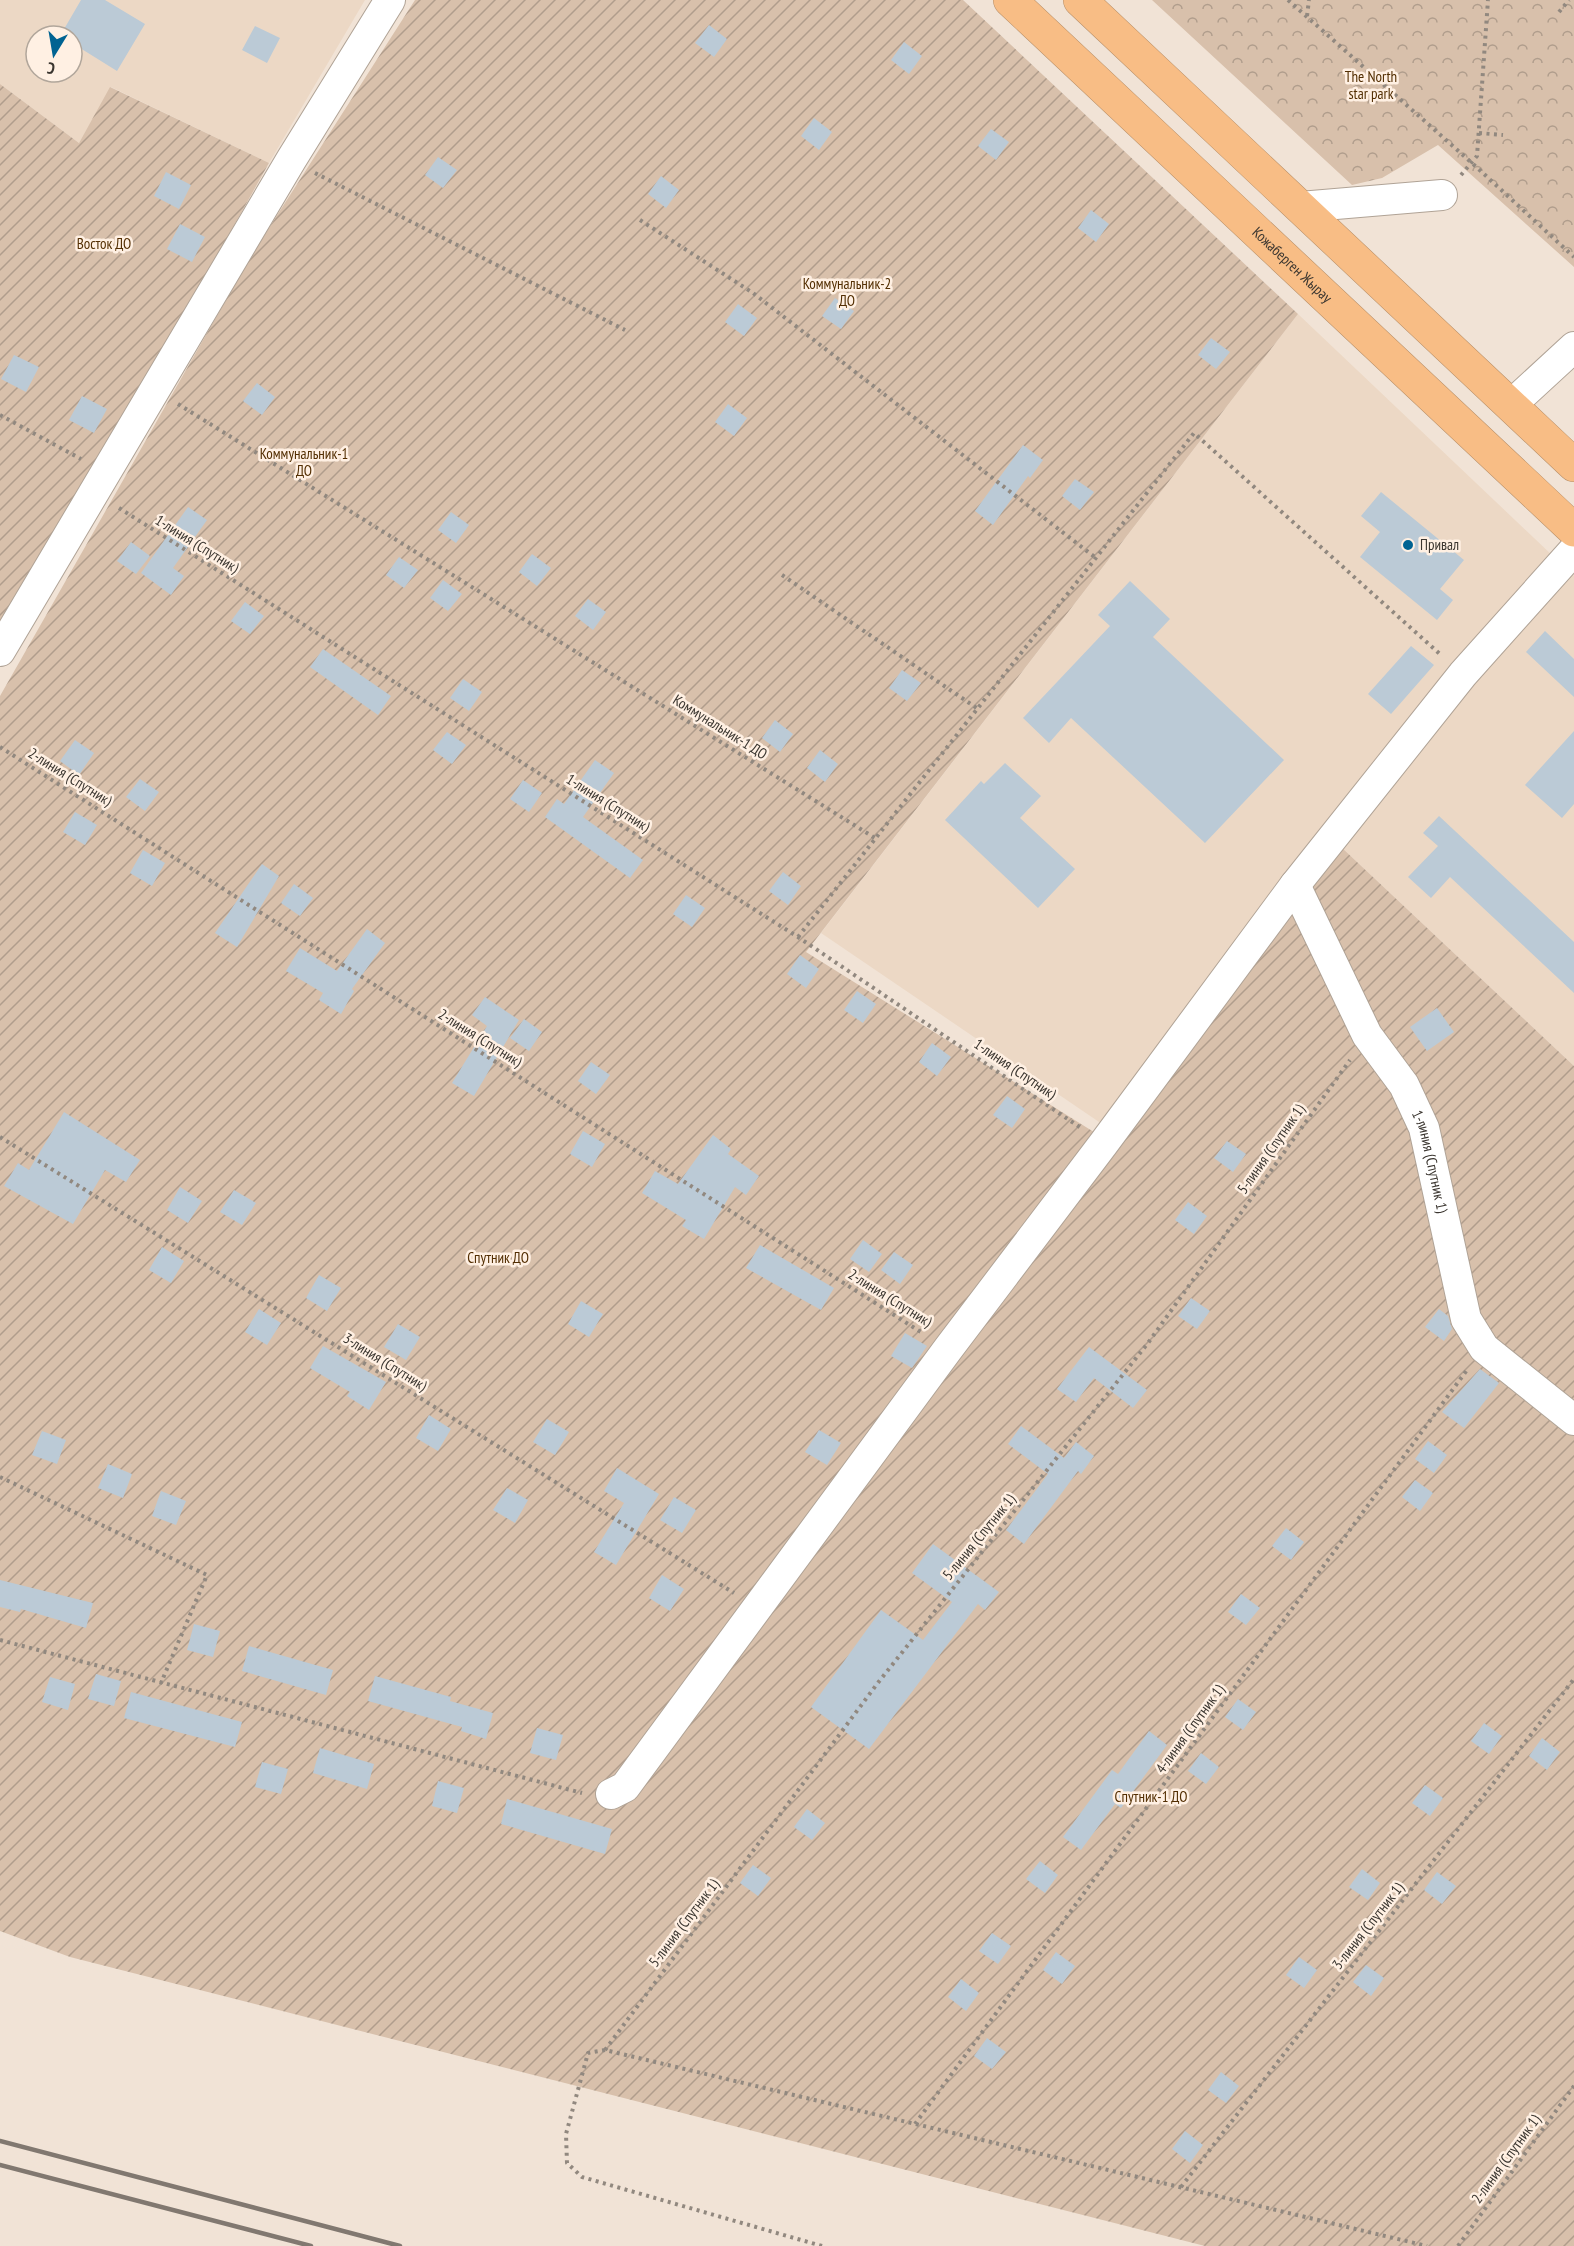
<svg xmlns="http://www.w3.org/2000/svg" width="1574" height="2246" viewBox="0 0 1574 2246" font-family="'PT Sans Narrow',sans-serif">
<defs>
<pattern id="park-crowns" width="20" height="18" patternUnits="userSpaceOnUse" patternTransform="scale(1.5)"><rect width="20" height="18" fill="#d8c0ab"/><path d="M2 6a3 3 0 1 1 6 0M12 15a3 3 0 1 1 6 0" fill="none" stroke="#b09d8c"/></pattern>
<pattern id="garden-furrows" width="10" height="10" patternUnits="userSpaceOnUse" patternTransform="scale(1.5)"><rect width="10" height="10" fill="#d8c0ab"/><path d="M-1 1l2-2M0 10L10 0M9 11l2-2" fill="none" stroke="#b09d8c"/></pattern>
</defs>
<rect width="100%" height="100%" fill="#f1e3d6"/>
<path fill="#ecd8c5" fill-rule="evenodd" d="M 0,0 L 365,0 L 269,163 L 111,87 L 79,143 L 0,84 ZM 36,36 L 72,36 L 72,72 L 36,72 Z
M 1298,314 L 1574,576 L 1574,1066 L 1323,830 L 1102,1124 L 821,933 Z"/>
<path fill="url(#park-crowns)" d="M 1152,0 L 1574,0 L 1574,267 L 1438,145 L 1382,178 L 1352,185 Z"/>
<path fill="url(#garden-furrows)" d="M 415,0 L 963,0 L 1298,314 L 806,952 L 1113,1144 L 1340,846 L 1574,1066 L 1574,2246 L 1205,2246 L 70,1957 L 0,1931 L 0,696 L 251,256 Z
M 0,84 L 79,143 L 110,87 L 269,163 L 84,493 L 0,651 Z"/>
<path fill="#bbcad6" d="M 81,0 L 105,0 L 145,24 L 117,71 L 72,43 L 72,36 L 60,36 Z
M 709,25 L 727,39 L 714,57 L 695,43 Z
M 255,26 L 280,38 L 267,63 L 242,50 Z
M 904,42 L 922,56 L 909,74 L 891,60 Z
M 814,118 L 832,132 L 819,150 L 801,136 Z
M 991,129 L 1009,142 L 996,160 L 978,146 Z
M 438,157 L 457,170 L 443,188 L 425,175 Z
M 166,172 L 191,185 L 179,209 L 154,196 Z
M 661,176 L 679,190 L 666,208 L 648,194 Z
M 1091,210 L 1109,224 L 1096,242 L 1078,228 Z
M 180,224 L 205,237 L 192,262 L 167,249 Z
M 835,298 L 854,311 L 841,329 L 822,316 Z
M 738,304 L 757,318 L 744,336 L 725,322 Z
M 1211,338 L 1230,352 L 1216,369 L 1198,355 Z
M 14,355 L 39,367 L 26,392 L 1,379 Z
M 257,383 L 275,397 L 262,415 L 243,401 Z
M 82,396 L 107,409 L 94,433 L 69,420 Z
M 728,404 L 747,418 L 734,436 L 715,422 Z
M 1023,445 L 1043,460 L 1030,478 L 1028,476 L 993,525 L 975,511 Z
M 1075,479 L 1094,492 L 1080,510 L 1062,496 Z
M 1381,492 L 1464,560 L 1440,589 L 1453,600 L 1437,620 L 1360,557 L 1380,532 L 1361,516 Z
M 188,507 L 207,520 L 173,568 L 184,576 L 171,595 L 141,573 Z
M 451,512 L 469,525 L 456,543 L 438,530 Z
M 131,542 L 150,556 L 136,574 L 117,561 Z
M 532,554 L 551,568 L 537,586 L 519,572 Z
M 399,557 L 418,570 L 404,588 L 386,575 Z
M 443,580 L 462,594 L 448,611 L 430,598 Z
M 1130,581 L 1170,619 L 1153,637 L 1284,760 L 1205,843 L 1071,718 L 1049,743 L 1023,718 L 1110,626 L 1098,615 Z
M 588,599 L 606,612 L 593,630 L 575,616 Z
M 245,602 L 264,616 L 250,634 L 231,621 Z
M 1545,631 L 1574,659 L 1574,697 L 1526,652 Z
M 1411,646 L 1434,665 L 1391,714 L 1368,694 Z
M 323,649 L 391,696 L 378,715 L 310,667 Z
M 902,670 L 921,683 L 907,701 L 889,688 Z
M 463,679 L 482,692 L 469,711 L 450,698 Z
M 775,720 L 793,734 L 780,752 L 762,738 Z
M 1574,731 L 1574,804 L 1562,818 L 1525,785 Z
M 447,732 L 466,745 L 452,764 L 433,750 Z
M 75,740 L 94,753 L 79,775 L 60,761 Z
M 820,750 L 838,764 L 825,782 L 807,768 Z
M 595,760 L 614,773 L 583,817 L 643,860 L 630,878 L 545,817 L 557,799 L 564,804 Z
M 1005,763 L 1041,796 L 1020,818 L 1075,869 L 1038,908 L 945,820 L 981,781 L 984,784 Z
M 140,779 L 159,792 L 145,811 L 126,797 Z
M 523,780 L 542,793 L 529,812 L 510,799 Z
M 75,812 L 97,825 L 85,845 L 63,832 Z
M 1439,816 L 1574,942 L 1574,993 L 1450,877 L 1431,898 L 1408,877 L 1438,846 L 1423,833 Z
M 143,850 L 165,863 L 152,886 L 130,873 Z
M 262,864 L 279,876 L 237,947 L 215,933 Z
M 783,872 L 801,886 L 788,905 L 769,891 Z
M 294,884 L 313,898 L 300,916 L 281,903 Z
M 686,895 L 705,908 L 692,927 L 673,914 Z
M 367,929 L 385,943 L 352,989 L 354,991 L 341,1014 L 319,1000 L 323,993 L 286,971 L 300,948 L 337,971 Z
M 800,955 L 819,969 L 806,988 L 787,974 Z
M 857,991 L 876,1004 L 863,1023 L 844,1010 Z
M 485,997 L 519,1020 L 474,1096 L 452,1083 L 487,1026 L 472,1015 Z
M 1437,1008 L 1454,1032 L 1427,1051 L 1410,1027 Z
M 524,1019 L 542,1032 L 529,1051 L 510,1038 Z
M 932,1043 L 951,1057 L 937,1076 L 919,1062 Z
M 591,1062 L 610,1075 L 596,1094 L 578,1081 Z
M 1007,1096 L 1025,1109 L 1012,1128 L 993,1115 Z
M 64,1112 L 140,1160 L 126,1182 L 105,1170 L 73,1224 L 4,1186 L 18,1163 L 29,1170 Z
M 583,1131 L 605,1144 L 592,1167 L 570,1154 Z
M 713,1135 L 731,1149 L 728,1154 L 759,1176 L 746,1195 L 735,1187 L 704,1239 L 682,1226 L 686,1220 L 642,1193 L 655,1171 L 678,1184 Z
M 1227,1141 L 1246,1154 L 1233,1172 L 1214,1158 Z
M 180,1187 L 202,1201 L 188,1223 L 167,1210 Z
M 234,1190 L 256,1203 L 242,1225 L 220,1212 Z
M 1188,1202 L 1207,1216 L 1194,1234 L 1175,1220 Z
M 863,1240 L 882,1254 L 869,1272 L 850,1259 Z
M 760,1245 L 834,1288 L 821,1310 L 746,1268 Z
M 162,1247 L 184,1261 L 171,1283 L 149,1270 Z
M 894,1252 L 913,1265 L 900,1284 L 881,1270 Z
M 319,1275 L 341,1288 L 327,1311 L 306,1298 Z
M 1191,1298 L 1210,1311 L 1197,1329 L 1178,1316 Z
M 581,1301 L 603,1314 L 589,1337 L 568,1324 Z
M 259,1309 L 281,1323 L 267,1345 L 245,1332 Z
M 1439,1309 L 1448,1316 L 1452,1329 L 1444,1341 L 1425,1327 Z
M 398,1324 L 420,1337 L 406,1360 L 384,1347 Z
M 905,1333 L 927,1346 L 912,1368 L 891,1356 Z
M 323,1346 L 386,1382 L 369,1410 L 347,1396 L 350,1392 L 310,1368 Z
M 1089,1347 L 1147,1390 L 1133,1408 L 1094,1378 L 1076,1402 L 1057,1389 Z
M 1480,1369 L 1499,1383 L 1464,1428 L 1442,1412 Z
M 429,1415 L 451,1429 L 438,1451 L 416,1438 Z
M 547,1419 L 569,1432 L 555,1455 L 533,1442 Z
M 1021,1426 L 1064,1458 L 1076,1442 L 1094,1456 L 1081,1474 L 1078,1471 L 1024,1544 L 1006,1530 L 1048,1474 L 1008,1444 Z
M 819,1430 L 841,1443 L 827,1465 L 805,1452 Z
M 42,1431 L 66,1440 L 57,1464 L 32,1455 Z
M 1428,1441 L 1447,1455 L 1434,1473 L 1415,1459 Z
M 108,1464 L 132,1474 L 123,1498 L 98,1488 Z
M 617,1468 L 659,1494 L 616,1565 L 594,1552 L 624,1503 L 604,1491 Z
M 1415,1480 L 1433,1493 L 1420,1511 L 1402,1497 Z
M 507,1488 L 528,1500 L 515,1523 L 493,1510 Z
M 161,1491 L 186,1501 L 176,1525 L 152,1516 Z
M 674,1497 L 696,1510 L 682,1533 L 660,1520 Z
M 1286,1528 L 1304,1542 L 1291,1560 L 1272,1546 Z
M 933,1544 L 999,1592 L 985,1610 L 978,1604 L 869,1749 L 811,1707 L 881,1610 L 923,1640 L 952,1602 L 912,1573 Z
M 662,1575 L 684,1589 L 670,1611 L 649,1598 Z
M 0,1580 L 93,1603 L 86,1628 L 21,1609 L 20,1612 L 0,1607 Z
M 1241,1594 L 1260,1608 L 1246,1625 L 1228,1612 Z
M 194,1624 L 220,1631 L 213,1657 L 187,1650 Z
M 249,1646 L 333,1670 L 326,1695 L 242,1671 Z
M 96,1674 L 121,1681 L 114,1706 L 88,1699 Z
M 375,1676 L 451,1697 L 450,1701 L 493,1713 L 486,1739 L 461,1731 L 462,1727 L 368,1701 Z
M 50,1677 L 75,1684 L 68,1710 L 42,1702 Z
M 131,1692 L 242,1722 L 235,1747 L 124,1718 Z
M 1238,1699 L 1256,1712 L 1243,1730 L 1225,1717 Z
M 1484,1723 L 1502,1736 L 1489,1754 L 1471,1741 Z
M 537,1728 L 563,1735 L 556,1760 L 530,1753 Z
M 1149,1731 L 1167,1745 L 1121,1808 L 1115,1804 L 1081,1850 L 1063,1837 L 1112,1770 L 1118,1774 Z
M 1542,1738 L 1560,1752 L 1547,1770 L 1529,1756 Z
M 320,1748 L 374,1764 L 367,1789 L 313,1773 Z
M 1201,1753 L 1219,1767 L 1206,1784 L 1188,1771 Z
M 262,1762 L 288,1769 L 281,1794 L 255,1787 Z
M 438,1781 L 464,1788 L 457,1813 L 432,1806 Z
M 1425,1785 L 1443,1798 L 1430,1816 L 1412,1803 Z
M 507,1799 L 612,1829 L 605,1854 L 501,1824 Z
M 807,1809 L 825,1823 L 812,1840 L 794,1827 Z
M 1040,1861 L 1058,1875 L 1045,1893 L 1026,1879 Z
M 753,1865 L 771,1878 L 758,1896 L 740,1883 Z
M 1362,1869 L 1380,1883 L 1368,1900 L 1349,1887 Z
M 1437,1872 L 1456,1886 L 1442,1904 L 1424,1890 Z
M 992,1933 L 1011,1946 L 998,1964 L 979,1951 Z
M 1056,1952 L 1075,1966 L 1062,1984 L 1043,1970 Z
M 1299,1957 L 1317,1970 L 1304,1988 L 1286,1975 Z
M 1366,1965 L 1384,1978 L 1371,1996 L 1353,1982 Z
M 961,1979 L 979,1993 L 966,2011 L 948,1997 Z
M 987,2038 L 1006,2052 L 992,2069 L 974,2056 Z
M 1221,2072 L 1239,2086 L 1226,2103 L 1208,2090 Z
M 1185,2131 L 1203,2145 L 1190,2163 L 1172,2149 Z"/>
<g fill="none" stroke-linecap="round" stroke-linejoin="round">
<defs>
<g id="minor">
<path d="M 1300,207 L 1442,195"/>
<path d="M 1511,405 L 1574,347"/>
<path d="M 0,651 L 291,160 L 390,0"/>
<path id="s1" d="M 1295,885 L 1367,1035 L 1404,1085 L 1424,1128 L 1466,1319 L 1484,1348 L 1574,1420"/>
<path d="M 611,1794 L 625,1787 L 948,1349 L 1104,1143 L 1295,885 L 1463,674 L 1574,550"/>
</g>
<g id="highway">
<path id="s2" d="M 1010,0 L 1574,530"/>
<path d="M 1080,0 L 1574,465"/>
</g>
</defs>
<use href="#minor" stroke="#b0a396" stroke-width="32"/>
<use href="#highway" stroke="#b68e67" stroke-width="34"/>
<path stroke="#91887f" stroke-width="4" stroke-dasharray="3 4.5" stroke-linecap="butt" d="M 1288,0 L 1472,163 L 1574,257
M 1559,12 L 1569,0
M 1307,16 L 1309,0
M 1479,133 L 1503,135
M 315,173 L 625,330
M 1461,175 L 1477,156 L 1488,0
M 640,220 L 753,293 L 1096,558
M 178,404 L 875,838
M 0,415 L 81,459
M 119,508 L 798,937 L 1081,1128
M 782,575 L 978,709
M 0,747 L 924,1334
M 798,937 L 1194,433 L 1442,656
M 0,1137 L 734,1593
M 0,1477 L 207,1575 L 161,1683
M 0,1640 L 582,1793
M 605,2050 L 877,1684 L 1148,1343 L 1350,1060
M 915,2124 L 1467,1370
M 1181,2187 L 1574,1679
M 822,2246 L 582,2177 L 567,2163 L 566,2134 L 588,2053 L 605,2050 L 1427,2246
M 1458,2246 L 1574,2086"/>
<use href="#minor" stroke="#fff" stroke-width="30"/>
<use href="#highway" stroke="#f8bd85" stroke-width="33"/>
<path stroke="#817870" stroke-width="4.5" d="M 0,2141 L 400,2246
M 0,2165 L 311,2246"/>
</g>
<circle fill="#006392" stroke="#fff0e3" stroke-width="2" cx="1408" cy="545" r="6"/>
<g text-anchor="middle" stroke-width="5" stroke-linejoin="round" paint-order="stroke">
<g font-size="15" fill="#532e02" stroke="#fff0e3">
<text x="1371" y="82">The North<tspan x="1371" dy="17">star park</tspan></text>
<text x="104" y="249">Восток ДО</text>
<text x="847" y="289">Коммунальник-2<tspan x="847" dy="17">ДО</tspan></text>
<text x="304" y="459">Коммунальник-1<tspan x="304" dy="17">ДО</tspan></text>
<text x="498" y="1263">Спутник ДО</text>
<text x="1151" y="1802">Спутник-1 ДО</text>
</g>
<g font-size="15" fill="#3b3630" stroke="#fff0e3">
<text dy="5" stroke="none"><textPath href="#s2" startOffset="387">Кожаберген Жырау</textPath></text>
<text transform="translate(197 544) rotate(32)" y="5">1-линия (Спутник)</text>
<text transform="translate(720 727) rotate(32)" y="5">Коммунальник-1 ДО</text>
<text transform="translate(70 777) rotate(32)" y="5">2-линия (Спутник)</text>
<text transform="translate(608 803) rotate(32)" y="5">1-линия (Спутник)</text>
<text transform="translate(480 1038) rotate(32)" y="5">2-линия (Спутник)</text>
<text transform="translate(1015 1069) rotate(34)" y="5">1-линия (Спутник)</text>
<text transform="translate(1271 1149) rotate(-55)" y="5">5-линия (Спутник 1)</text>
<text dy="5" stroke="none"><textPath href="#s1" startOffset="310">1-линия (Спутник 1)</textPath></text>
<text transform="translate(890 1298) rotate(32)" y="5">2-линия (Спутник)</text>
<text transform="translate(385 1362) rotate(32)" y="5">3-линия (Спутник)</text>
<text transform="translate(979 1537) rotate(-51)" y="5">5-линия (Спутник 1)</text>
<text transform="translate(1190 1729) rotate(-54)" y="5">4-линия (Спутник 1)</text>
<text transform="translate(684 1923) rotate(-53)" y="5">5-линия (Спутник 1)</text>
<text transform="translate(1368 1926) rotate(-52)" y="5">3-линия (Спутник 1)</text>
<text transform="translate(1506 2159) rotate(-54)" y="5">2-линия (Спутник 1)</text>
</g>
<g font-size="15" fill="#3b3630" stroke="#fff0e3" text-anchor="start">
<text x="1420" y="550">Привал</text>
</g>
</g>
<g transform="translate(54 54) rotate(191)"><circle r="28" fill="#fff0e3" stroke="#b1a69b" stroke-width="1.5"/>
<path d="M0-4.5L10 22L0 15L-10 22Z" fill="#006392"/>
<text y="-9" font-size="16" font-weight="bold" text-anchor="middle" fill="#3b3630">С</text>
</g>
</svg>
